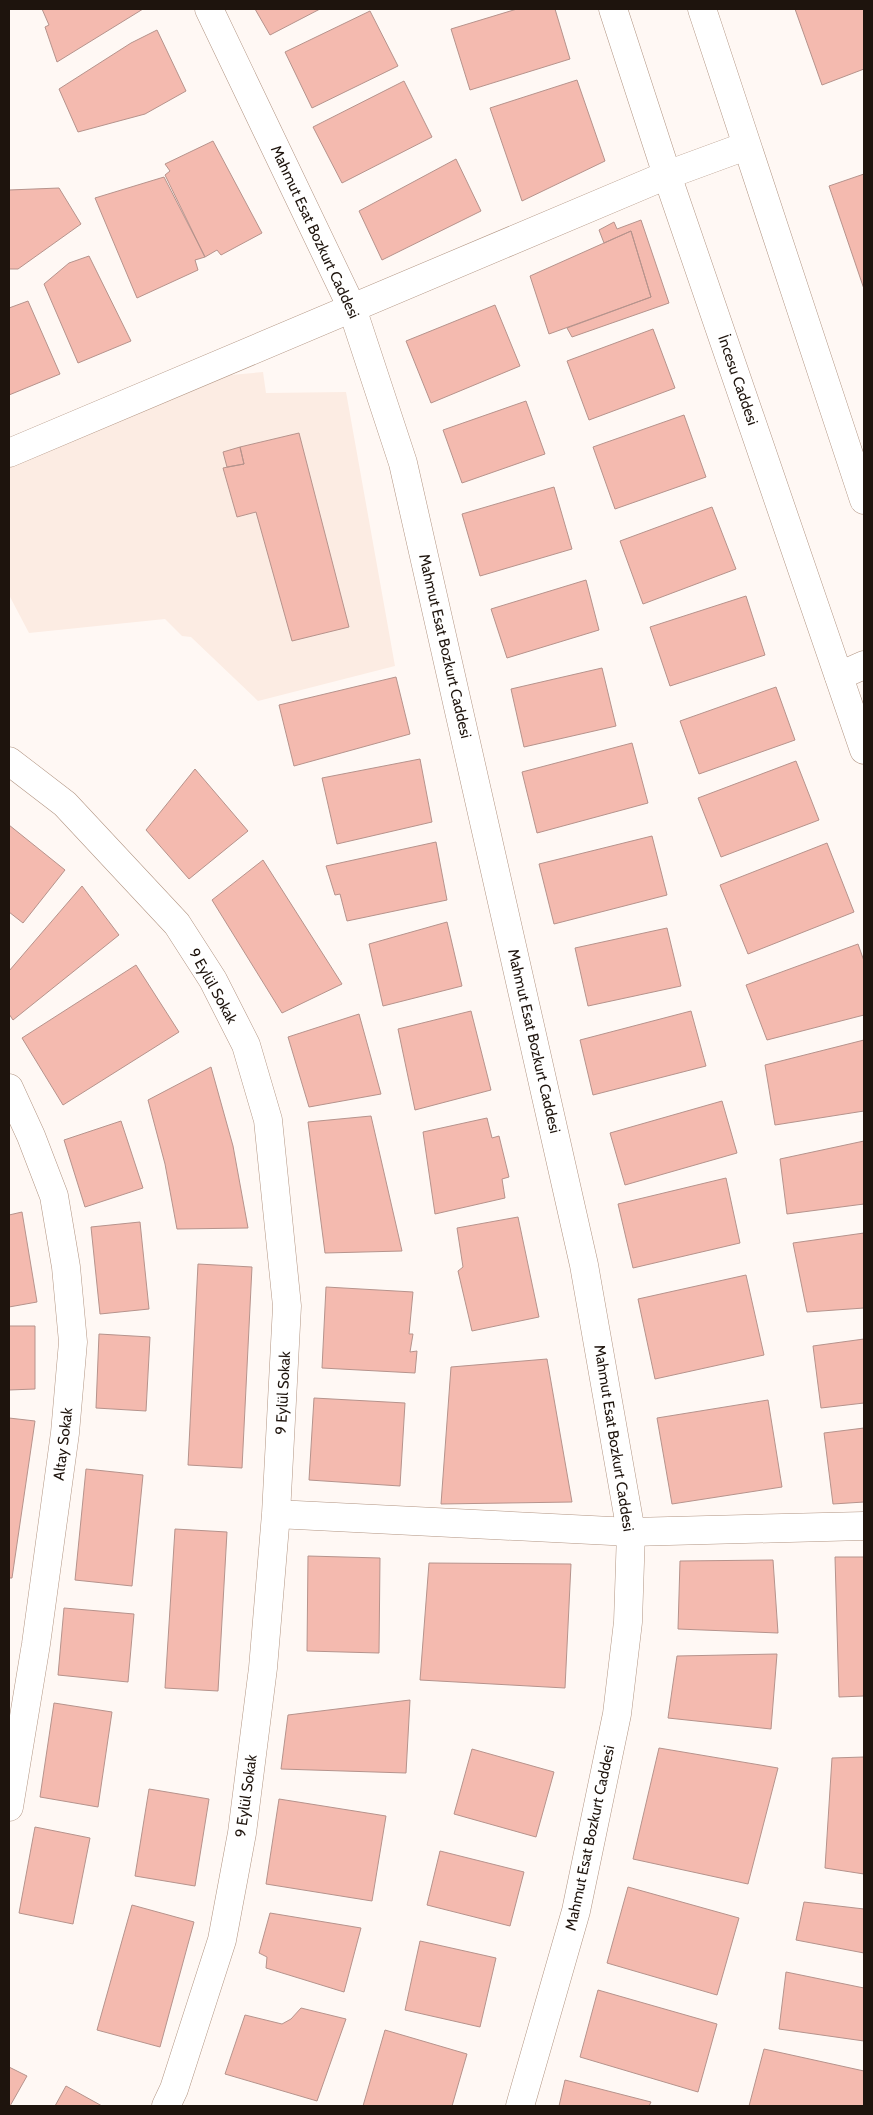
<svg xmlns="http://www.w3.org/2000/svg" width="873" height="2115" viewBox="0 0 873 2115" font-family="Cabin,sans-serif">
<rect width="100%" height="100%" fill="#fff8f4"/>
<path fill="#fcece3" d="M 263,372 L 266,393 L 346,392 L 395,666 L 258,701 L 191,637 L 182,636 L 165,619 L 29,633 L 9,595 L 9,467 L 231,375 Z"/>
<path fill="#f4baaf" stroke="#b6938c" d="M 42,9 L 143,9 L 57,62 L 45,27 L 49,25 Z
M 255,9 L 320,9 L 270,35 Z
M 517,9 L 555,9 L 570,59 L 470,90 L 451,29 Z
M 795,9 L 864,9 L 864,69 L 822,85 Z
M 370,11 L 398,66 L 312,108 L 285,52 Z
M 157,30 L 186,91 L 145,114 L 78,132 L 59,89 L 131,43 Z
M 577,80 L 605,161 L 522,201 L 490,108 Z
M 404,81 L 432,137 L 342,183 L 313,127 Z
M 213,141 L 262,233 L 221,255 L 217,250 L 205,257 L 165,175 L 170,171 L 165,164 Z
M 456,159 L 481,211 L 382,260 L 359,211 Z
M 864,174 L 864,289 L 829,186 Z
M 164,177 L 205,257 L 195,260 L 198,270 L 137,298 L 95,198 Z
M 59,188 L 81,224 L 18,269 L 9,269 L 9,190 Z
M 641,220 L 669,303 L 572,337 L 567,328 L 651,297 L 631,231 L 604,243 L 599,230 L 614,222 L 617,229 Z
M 631,231 L 651,297 L 549,334 L 530,276 Z
M 89,256 L 131,341 L 78,363 L 44,284 L 69,263 Z
M 28,301 L 60,374 L 9,395 L 9,308 Z
M 495,305 L 520,366 L 431,403 L 406,341 Z
M 653,329 L 675,388 L 589,420 L 567,361 Z
M 526,401 L 545,454 L 462,483 L 443,430 Z
M 684,415 L 706,477 L 615,509 L 593,447 Z
M 299,433 L 349,627 L 292,641 L 256,512 L 237,517 L 223,468 L 244,464 L 240,447 Z
M 240,447 L 244,464 L 227,467 L 223,452 Z
M 554,487 L 572,549 L 480,576 L 462,514 Z
M 712,507 L 736,569 L 643,604 L 620,541 Z
M 586,580 L 599,630 L 507,658 L 491,609 Z
M 746,596 L 765,655 L 670,686 L 650,627 Z
M 602,668 L 616,726 L 524,747 L 511,689 Z
M 396,677 L 410,734 L 294,766 L 279,705 Z
M 776,687 L 795,740 L 699,774 L 680,721 Z
M 632,743 L 648,803 L 537,833 L 522,772 Z
M 420,759 L 432,822 L 337,844 L 322,778 Z
M 796,761 L 819,820 L 721,857 L 698,798 Z
M 195,769 L 248,831 L 189,879 L 146,830 Z
M 9,825 L 65,870 L 23,923 L 9,912 Z
M 652,836 L 667,895 L 554,924 L 539,864 Z
M 436,842 L 447,900 L 347,921 L 340,894 L 335,895 L 326,866 Z
M 827,843 L 854,912 L 748,954 L 720,885 Z
M 263,860 L 342,984 L 282,1013 L 212,900 Z
M 82,886 L 119,935 L 13,1020 L 9,1014 L 9,971 Z
M 447,922 L 462,986 L 383,1006 L 369,944 Z
M 667,928 L 681,986 L 588,1006 L 575,948 Z
M 858,944 L 864,961 L 864,1015 L 767,1040 L 746,985 Z
M 136,965 L 179,1032 L 63,1105 L 22,1038 Z
M 471,1011 L 491,1090 L 415,1110 L 398,1029 Z
M 691,1011 L 706,1066 L 593,1095 L 580,1040 Z
M 359,1014 L 381,1094 L 309,1107 L 288,1037 Z
M 864,1040 L 864,1111 L 775,1125 L 765,1065 Z
M 211,1067 L 233,1146 L 248,1228 L 177,1229 L 165,1164 L 148,1100 Z
M 722,1101 L 737,1153 L 625,1185 L 610,1133 Z
M 371,1116 L 402,1251 L 325,1253 L 308,1122 Z
M 487,1118 L 492,1138 L 499,1136 L 509,1177 L 502,1179 L 505,1198 L 435,1214 L 423,1132 Z
M 121,1121 L 143,1188 L 85,1207 L 64,1140 Z
M 864,1141 L 864,1204 L 787,1214 L 780,1159 Z
M 726,1178 L 740,1243 L 633,1268 L 618,1204 Z
M 22,1212 L 37,1302 L 9,1307 L 9,1215 Z
M 518,1217 L 539,1317 L 472,1331 L 458,1271 L 463,1267 L 457,1228 Z
M 140,1222 L 149,1309 L 100,1314 L 91,1227 Z
M 864,1233 L 864,1308 L 807,1312 L 793,1243 Z
M 198,1264 L 252,1267 L 242,1468 L 188,1465 Z
M 746,1275 L 764,1355 L 655,1379 L 638,1299 Z
M 326,1287 L 413,1292 L 409,1334 L 413,1334 L 410,1352 L 417,1351 L 415,1373 L 322,1368 Z
M 9,1326 L 35,1326 L 35,1389 L 9,1390 Z
M 99,1334 L 150,1337 L 146,1411 L 96,1408 Z
M 864,1339 L 864,1403 L 821,1408 L 813,1346 Z
M 547,1359 L 572,1502 L 441,1504 L 451,1367 Z
M 314,1398 L 405,1403 L 400,1486 L 309,1480 Z
M 768,1400 L 782,1487 L 672,1504 L 657,1418 Z
M 9,1418 L 35,1421 L 12,1578 L 9,1578 Z
M 864,1428 L 864,1502 L 833,1504 L 824,1433 Z
M 86,1469 L 143,1475 L 132,1586 L 75,1580 Z
M 175,1529 L 227,1532 L 218,1691 L 165,1688 Z
M 308,1556 L 380,1558 L 379,1653 L 307,1651 Z
M 835,1557 L 864,1557 L 864,1696 L 839,1697 Z
M 773,1560 L 778,1633 L 678,1629 L 680,1561 Z
M 429,1563 L 571,1564 L 565,1688 L 420,1680 Z
M 64,1608 L 134,1614 L 128,1682 L 58,1675 Z
M 777,1654 L 771,1729 L 668,1718 L 677,1656 Z
M 410,1700 L 406,1773 L 281,1769 L 288,1715 Z
M 54,1703 L 112,1712 L 98,1807 L 40,1797 Z
M 659,1748 L 778,1768 L 748,1884 L 633,1859 Z
M 472,1749 L 554,1772 L 536,1837 L 454,1814 Z
M 864,1757 L 864,1874 L 825,1868 L 832,1758 Z
M 149,1789 L 209,1799 L 195,1886 L 135,1876 Z
M 279,1799 L 386,1816 L 372,1901 L 266,1884 Z
M 35,1827 L 90,1838 L 73,1924 L 19,1913 Z
M 440,1851 L 524,1872 L 510,1926 L 427,1905 Z
M 628,1887 L 739,1918 L 717,1995 L 607,1963 Z
M 804,1902 L 864,1909 L 864,1953 L 796,1940 Z
M 132,1905 L 194,1922 L 160,2047 L 97,2030 Z
M 270,1913 L 361,1928 L 344,1992 L 266,1968 L 267,1957 L 259,1953 Z
M 420,1941 L 496,1958 L 480,2027 L 405,2010 Z
M 786,1972 L 864,1988 L 864,2041 L 779,2029 Z
M 598,1990 L 717,2024 L 698,2092 L 580,2057 Z
M 301,2008 L 346,2019 L 317,2101 L 225,2074 L 245,2015 L 282,2024 L 291,2019 Z
M 385,2030 L 467,2054 L 452,2106 L 363,2106 Z
M 764,2049 L 864,2071 L 864,2106 L 749,2106 Z
M 9,2067 L 27,2076 L 10,2106 L 9,2106 Z
M 565,2080 L 651,2102 L 649,2106 L 559,2106 Z
M 66,2086 L 102,2106 L 55,2106 Z"/>
<g fill="none" stroke-linecap="round" stroke-linejoin="round">
<defs>
<path id="minor" d="M 9,453 L 667,175 L 746,146
M 839,676 L 864,665
M 9,761 L 65,804 L 177,924 L 213,980 L 246,1045 L 268,1120 L 287,1306 L 276,1514 L 263,1668 L 242,1833 L 222,1940 L 174,2089 L 166,2106
M 9,1088 L 31,1136 L 54,1196 L 66,1267 L 73,1342 L 65,1433 L 36,1644 L 9,1807
M 276,1514 L 631,1532 L 864,1526"/>
<path id="tertiary" d="M 209,9 L 352,308 L 403,463 L 584,1265 L 631,1532 L 628,1622 L 617,1714 L 576,1911 L 520,2106"/>
<path id="secondary" d="M 613,9 L 667,175 L 864,750
M 702,9 L 864,500"/>
</defs>
<use href="#minor" stroke="#b29583" stroke-width="29"/>
<use href="#tertiary" stroke="#b29583" stroke-width="29"/>
<use href="#secondary" stroke="#b29583" stroke-width="29"/>
<use href="#minor" stroke="#fff" stroke-width="28"/>
<use href="#tertiary" stroke="#fff" stroke-width="28"/>
<use href="#secondary" stroke="#fff" stroke-width="28"/>
</g>
<g text-anchor="middle" stroke-width="4.5" stroke-linejoin="round" paint-order="stroke">
<g font-size="15" fill="#1e140d" stroke="#fff">
<text transform="translate(315 232) rotate(65)" y="5">Mahmut Esat Bozkurt Caddesi</text>
<text transform="translate(738 380) rotate(71)" y="5">İncesu Caddesi</text>
<text transform="translate(445 646) rotate(77)" y="5">Mahmut Esat Bozkurt Caddesi</text>
<text transform="translate(213 986) rotate(61)" y="5">9 Eylül Sokak</text>
<text transform="translate(534 1041) rotate(77)" y="5">Mahmut Esat Bozkurt Caddesi</text>
<text transform="translate(283 1393) rotate(-87)" y="5">9 Eylül Sokak</text>
<text transform="translate(614 1438) rotate(81)" y="5">Mahmut Esat Bozkurt Caddesi</text>
<text transform="translate(63 1444) rotate(-83)" y="5">Altay Sokak</text>
<text transform="translate(246 1796) rotate(-82)" y="5">9 Eylül Sokak</text>
<text transform="translate(590 1838) rotate(-78)" y="5">Mahmut Esat Bozkurt Caddesi</text>
</g>
</g>
<rect width="873" height="2115" fill="none" stroke="#1e140d" stroke-width="20"/>
</svg>
